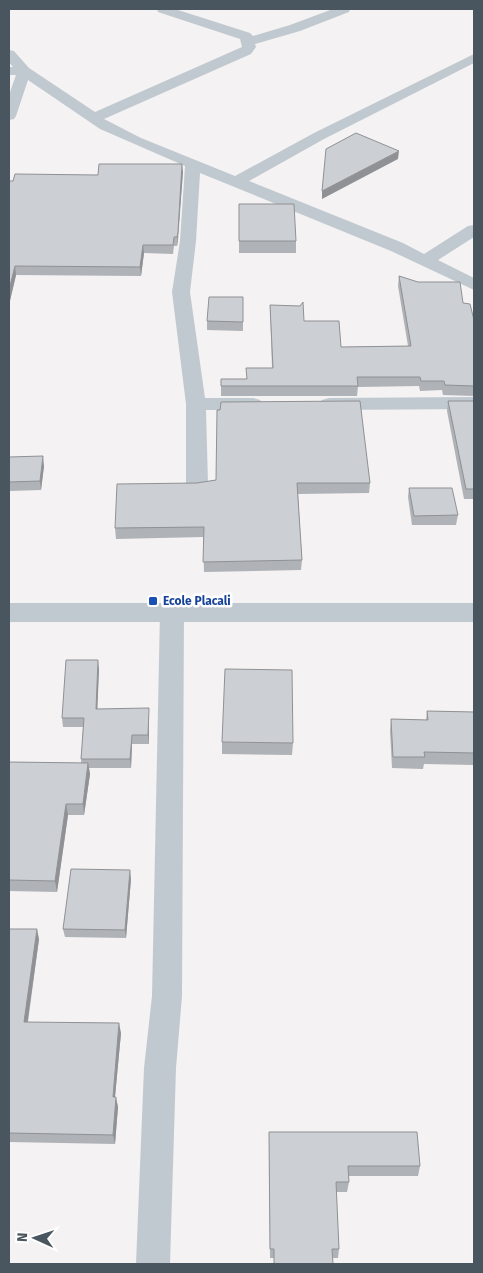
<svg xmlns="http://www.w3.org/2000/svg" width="483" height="1273" viewBox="0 0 483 1273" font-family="'Fira Sans',sans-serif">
<rect width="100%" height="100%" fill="#f4f2f2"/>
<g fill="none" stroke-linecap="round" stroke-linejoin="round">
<path fill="#c1c9d0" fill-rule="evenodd" d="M 157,9 L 175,9 L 250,33 L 253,36 L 290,25 L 333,9 L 350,9 L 349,12 L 300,31 L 255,44 L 256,47 L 251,54 L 104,119 L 141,138 L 235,176 L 314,133 L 474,54 L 474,63 L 324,139 L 249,181 L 403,243 L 424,254 L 468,226 L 474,225 L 474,237 L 438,260 L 474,278 L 474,290 L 391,251 L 200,173 L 196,241 L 190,292 L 205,398 L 253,398 L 260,400 L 263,404 L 260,408 L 253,410 L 206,410 L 208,484 L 204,489 L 197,491 L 190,489 L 186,484 L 186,404 L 172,292 L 180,241 L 185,166 L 100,129 L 28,80 L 16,116 L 14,119 L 9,120 L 9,95 L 16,75 L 9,75 L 9,67 L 13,67 L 9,62 L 9,50 L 14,51 L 29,68 L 95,112 L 242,47 L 240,39 L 158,12 Z
M 474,397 L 474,409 L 329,410 L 322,408 L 319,404 L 322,400 L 329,398 Z
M 172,604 L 180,606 L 184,612 L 182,996 L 176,1068 L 170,1264 L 136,1264 L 144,1068 L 152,996 L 160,612 L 164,606 Z"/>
<path fill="#c1c9d0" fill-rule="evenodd" d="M 9,603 L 474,603 L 474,622 L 9,622 Z"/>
</g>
<path fill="#afb2b6" d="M 183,172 L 178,241 L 177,246 L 174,246 L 173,254 L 144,253 L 141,276 L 16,275 L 9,305 L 9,181 L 98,175 Z
M 239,204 L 296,241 L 296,253 L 239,253 Z
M 399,276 L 463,303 L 474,320 L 474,396 L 443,395 L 442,390 L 420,391 L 419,386 L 358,387 L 357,396 L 221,396 L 221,386 L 246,379 L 272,368 L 270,305 L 304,321 L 341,347 L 408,346 L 398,286 Z
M 243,297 L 243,331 L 207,330 L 207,321 Z
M 448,401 L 474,401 L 474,499 L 464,499 L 447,411 Z
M 220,410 L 370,483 L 369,493 L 298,494 L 302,560 L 301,570 L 204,572 L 203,537 L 116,539 L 115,528 L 197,483 L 216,480 Z
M 9,457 L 44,466 L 41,490 L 9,491 Z
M 409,488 L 458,515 L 456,525 L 412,525 L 408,497 Z
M 99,669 L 97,709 L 149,717 L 149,744 L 132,744 L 131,768 L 89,768 L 90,774 L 84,815 L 68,815 L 57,892 L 9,891 L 9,762 L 81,763 L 83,727 L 63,727 L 62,718 Z
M 427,711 L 474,712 L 474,765 L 424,764 L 423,769 L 392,768 L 390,731 L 391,719 L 426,720 Z
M 222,742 L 293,743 L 292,755 L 222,754 Z
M 131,879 L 126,938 L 65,937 L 63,929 Z
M 9,929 L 39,939 L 28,1022 L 121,1033 L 115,1097 L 118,1107 L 115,1144 L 9,1142 Z
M 269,1132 L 420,1166 L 418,1176 L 349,1176 L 349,1182 L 347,1192 L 336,1192 L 339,1249 L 338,1258 L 270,1258 Z"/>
<path fill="#8f9194" d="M 399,151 L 398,159 L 322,199 L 322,191 Z
M 182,164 L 183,172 L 177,246 L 177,237 Z
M 143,245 L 144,253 L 141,276 L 140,267 Z
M 15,266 L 16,275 L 9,305 L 9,290 Z
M 43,456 L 44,466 L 41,490 L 40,481 Z
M 98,660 L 99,669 L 97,719 L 96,709 Z
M 149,708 L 149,744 L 148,735 Z
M 132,735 L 132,744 L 131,768 L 130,759 Z
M 88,763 L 90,774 L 84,815 L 83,804 Z
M 66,804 L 68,815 L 57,892 L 55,881 Z
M 130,870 L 131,879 L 126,938 L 125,930 Z
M 37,929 L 39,939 L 26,1032 L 24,1022 Z
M 119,1023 L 121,1033 L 114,1107 L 113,1097 Z
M 116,1097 L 118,1107 L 115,1144 L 113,1135 Z"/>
<path fill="#cccfd4" stroke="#8f9194" d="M 356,133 L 399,151 L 322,191 L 326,149 Z
M 99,164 L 182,164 L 178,232 L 177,237 L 174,237 L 173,245 L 143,245 L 140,267 L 15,266 L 9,290 L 9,181 L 13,181 L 15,174 L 98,175 Z
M 239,204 L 294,204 L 296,241 L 239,241 Z
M 399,276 L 418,282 L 460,282 L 463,303 L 470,304 L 474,320 L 474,386 L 445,385 L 444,381 L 421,381 L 420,377 L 357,377 L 358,386 L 221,386 L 221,379 L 247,379 L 246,368 L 273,368 L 270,305 L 300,306 L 303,302 L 304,321 L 339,321 L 341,347 L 411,346 Z
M 209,297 L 243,297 L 243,322 L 207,321 Z
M 360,401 L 370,483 L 297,483 L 302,560 L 203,562 L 204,527 L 115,528 L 117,484 L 197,483 L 216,480 L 217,410 L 220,410 L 221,402 Z
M 448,401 L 474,401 L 474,489 L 466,489 Z
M 43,456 L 40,481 L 9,482 L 9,457 Z
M 409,488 L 452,488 L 458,515 L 414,516 Z
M 66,660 L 98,660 L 96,709 L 149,708 L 148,735 L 132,735 L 130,759 L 81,759 L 84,718 L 62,718 Z
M 225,669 L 292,670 L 293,743 L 222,742 Z
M 427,711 L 474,712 L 474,753 L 424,752 L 425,757 L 393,757 L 391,719 L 428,720 Z
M 9,762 L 88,763 L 83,804 L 66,804 L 55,881 L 9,880 Z
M 71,869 L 130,870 L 125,930 L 63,929 Z
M 9,929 L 37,929 L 24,1022 L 119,1023 L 113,1097 L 116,1097 L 113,1135 L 9,1133 Z
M 269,1132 L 417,1132 L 420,1166 L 348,1166 L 349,1182 L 336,1182 L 339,1249 L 332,1249 L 333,1264 L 274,1264 L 274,1249 L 270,1249 Z"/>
<rect fill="#1a4fb4" stroke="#fff" stroke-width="2" x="148" y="596" width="10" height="10" rx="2.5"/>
<g text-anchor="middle" stroke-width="5" stroke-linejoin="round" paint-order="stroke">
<g font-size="12" font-weight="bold" fill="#164399" stroke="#fff" text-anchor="start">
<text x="163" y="605">Ecole Placali</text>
</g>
</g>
<rect width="483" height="1273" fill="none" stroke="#4a565f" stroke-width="20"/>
<g transform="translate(35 1238) rotate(273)" stroke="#ffffff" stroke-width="4" paint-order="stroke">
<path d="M0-4L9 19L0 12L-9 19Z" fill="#4a565f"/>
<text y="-8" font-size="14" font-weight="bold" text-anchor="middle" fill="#4a565f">N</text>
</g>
</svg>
